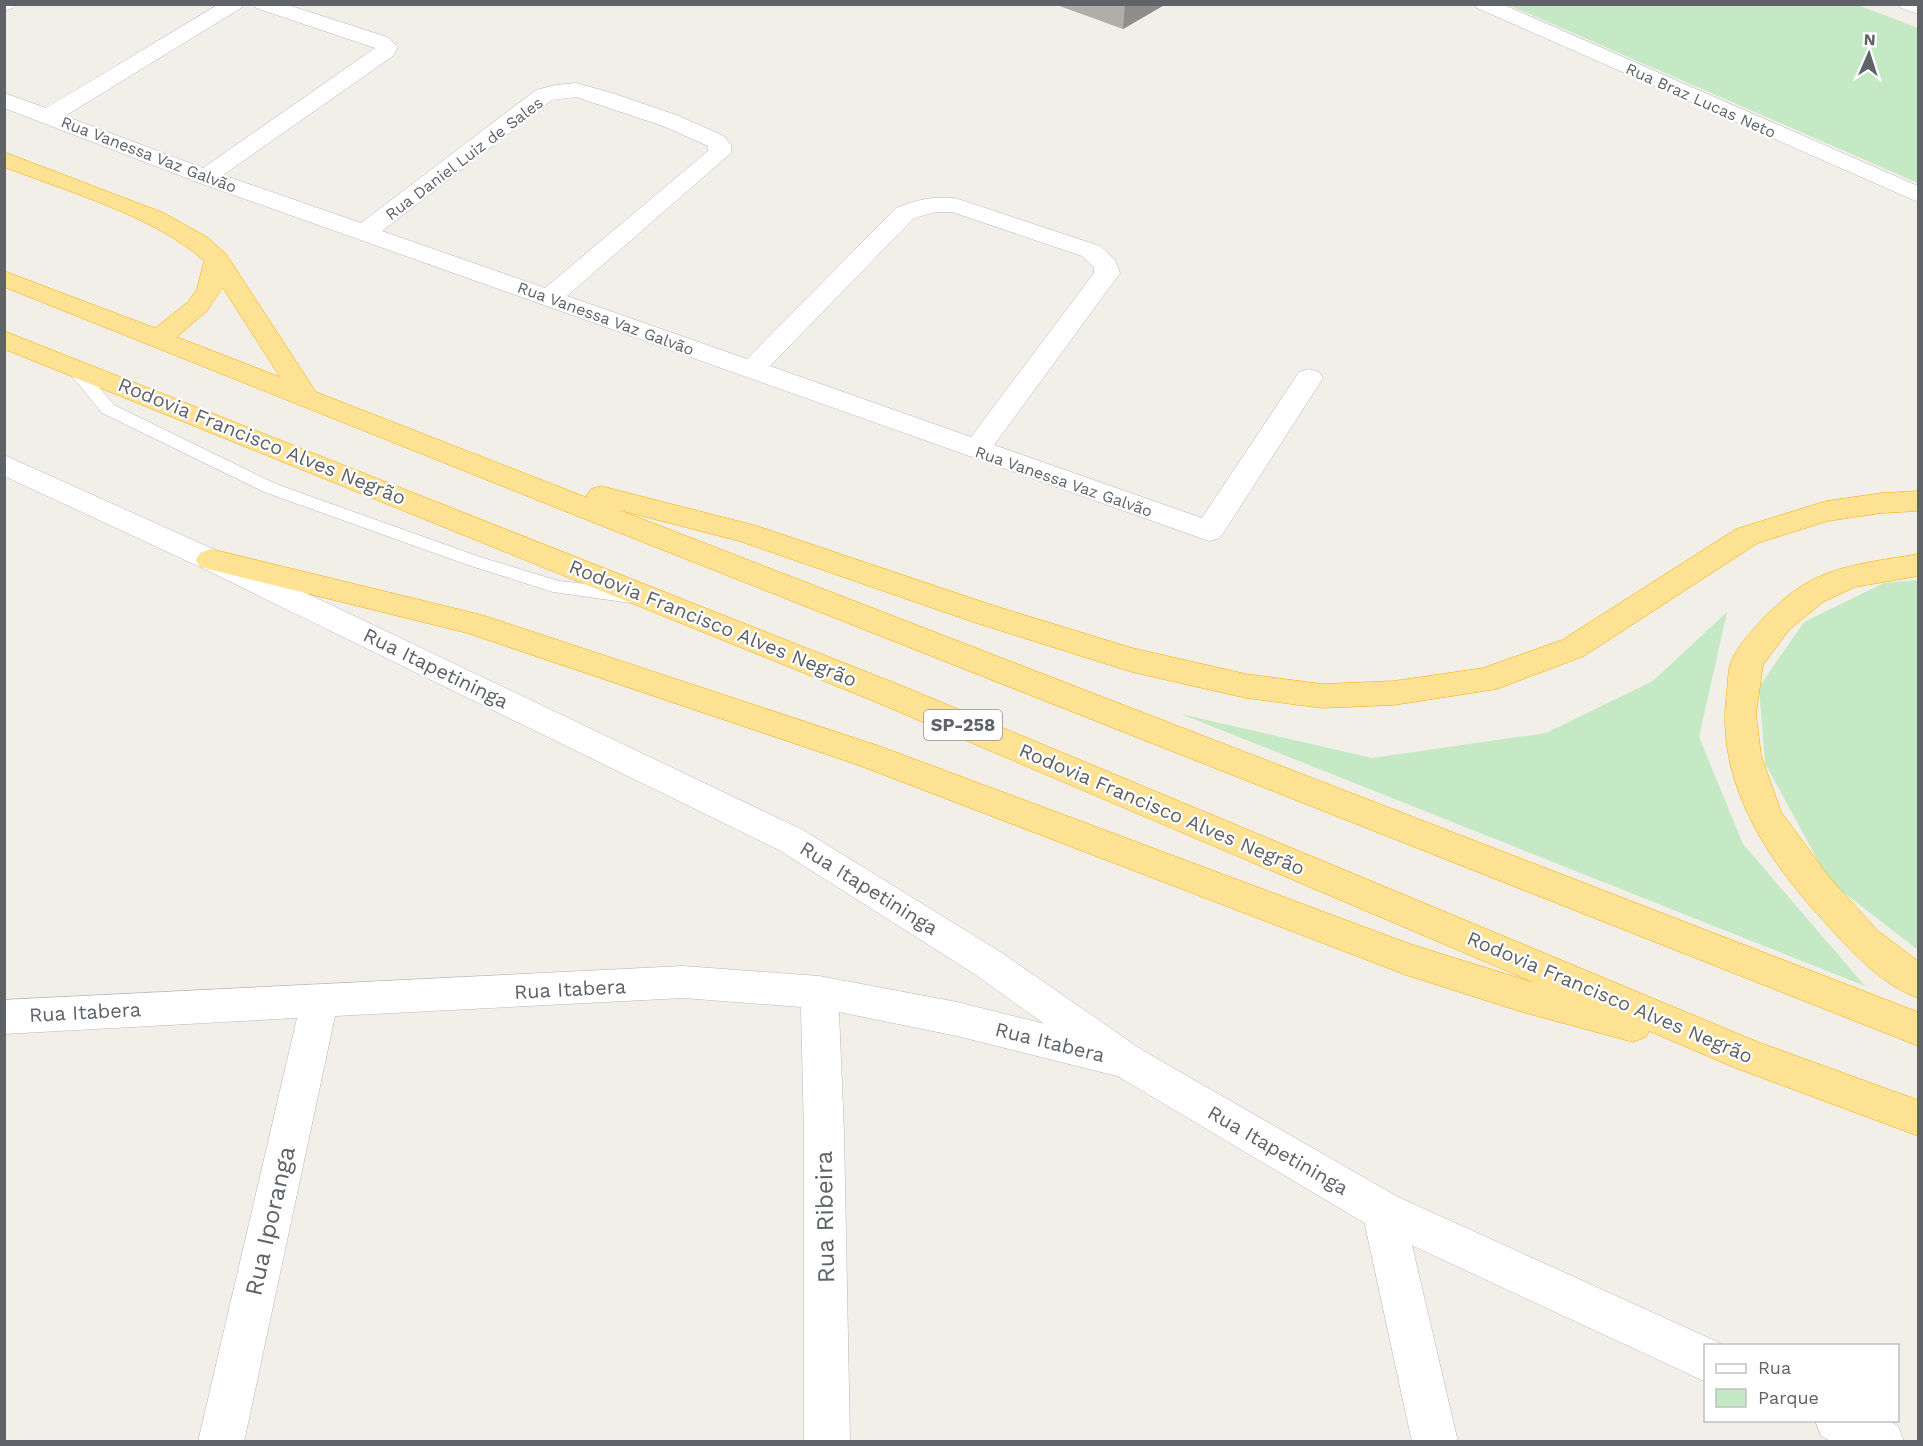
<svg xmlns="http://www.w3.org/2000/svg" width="1923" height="1446" viewBox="0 0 1923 1446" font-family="'Work Sans',sans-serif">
<rect width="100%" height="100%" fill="#f1efe8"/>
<path fill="#c5e8c5" d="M 1509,5 L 1858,5 L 1918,28 L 1918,183 Z
M 1918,580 L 1918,950 L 1829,881 L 1765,763 L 1759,687 L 1804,622 L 1884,583 Z
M 1727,612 L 1699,737 L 1743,844 L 1865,986 L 1181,714 L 1372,758 L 1546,733 L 1653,681 Z"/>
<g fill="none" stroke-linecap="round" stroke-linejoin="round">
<defs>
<path id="lane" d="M 71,360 L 77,361 L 114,405 L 276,484 L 480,557 L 559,581 L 631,589 L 637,591 L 640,596 L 637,601 L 631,603 L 553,592 L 468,565 L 264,492 L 102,413 L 63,365 Z"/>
<path id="street" d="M 4,4 L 16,4 L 13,8 L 4,11 Z
M 219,4 L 244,4 L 241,8 L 65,116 L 203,168 L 375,48 L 256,8 L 253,4 L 285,4 L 387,37 L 398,47 L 393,56 L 223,175 L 361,223 L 536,90 L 556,85 L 576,83 L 612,93 L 679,116 L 724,136 L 731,145 L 731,153 L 567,296 L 747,359 L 896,208 C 915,200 934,196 955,198 L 1100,246 L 1115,260 L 1120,273 L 994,445 L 1202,518 L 1299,372 L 1309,369 L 1319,372 L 1323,378 L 1220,538 L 1209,541 L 197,182 L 4,108 L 4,93 L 46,108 ZM 576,97 L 663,126 L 708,146 L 708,151 L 545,288 L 382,231 L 552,100 ZM 936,212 L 952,212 L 1082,256 L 1094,267 L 1094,273 L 971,437 L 770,366 L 914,218 Z
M 1474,4 L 1502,4 L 1918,186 L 1918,202 L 1477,8 Z
M 1898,4 L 1918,4 L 1918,14 L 1901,8 Z
M 683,966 L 819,976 L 957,1002 L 1125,1044 L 1139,1049 L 1144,1061 L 1139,1073 L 1125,1078 L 957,1036 L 839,1012 L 844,1133 L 850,1442 L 804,1442 L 804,1133 L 801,1007 L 683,998 L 335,1016 L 244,1442 L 198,1442 L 297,1018 L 4,1034 L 4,1000 Z
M 1383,1191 L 1398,1197 L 1404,1211 L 1458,1442 L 1412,1442 L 1362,1211 L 1368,1197 Z"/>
<path id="secondary" d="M 4,455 L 222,553 L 803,830 L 1002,953 L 1142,1050 L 1398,1197 L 1722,1344 L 1706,1346 L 1706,1382 L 1368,1225 L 1114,1074 L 976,975 L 779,850 L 200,567 L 4,476 Z
M 1815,1420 L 1887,1420 L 1898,1426 L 1904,1442 L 1832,1442 L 1821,1436 Z"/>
<path id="highway" d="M 4,152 L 164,213 L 207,237 L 226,254 L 316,392 L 588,498 L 586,496 L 591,489 L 601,486 L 757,526 L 995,606 L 1132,648 L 1246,674 L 1322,684 L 1394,681 L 1483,668 L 1562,640 L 1736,529 L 1826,501 L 1882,493 L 1918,491 L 1918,511 L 1882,513 L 1828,521 L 1758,543 L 1584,656 L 1497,689 L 1394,705 L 1322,708 L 1246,698 L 1132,672 L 973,622 L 739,541 L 619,510 L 1918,1012 L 1918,1046 L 597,524 L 4,287 L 4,271 L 155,328 L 188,302 L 197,289 L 204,261 C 156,217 66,191 4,167 ZM 223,288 L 280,377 L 177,337 L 206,312 Z
M 4,331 L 900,685 L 1758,1042 L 1918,1100 L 1918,1136 L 1733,1067 L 1649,1031 L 1646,1037 L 1633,1042 L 1522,1012 L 1406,975 L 858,765 L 467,633 L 200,567 L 196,560 L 200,553 L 211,549 L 482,615 L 882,747 L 1410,944 L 1535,983 L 878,703 L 4,349 Z
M 1918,554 L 1918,576 L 1855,587 L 1823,602 L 1789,630 L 1763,665 L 1756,714 L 1761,755 L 1781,812 L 1830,878 L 1878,931 L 1918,961 L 1918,998 C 1876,983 1841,940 1812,908 C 1759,848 1715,773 1727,691 C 1728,681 1728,668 1732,659 C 1745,634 1777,602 1800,587 C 1835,564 1879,561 1918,554 Z"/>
</defs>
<use href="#lane" stroke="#b5b8bc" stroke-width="1"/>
<use href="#street" stroke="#b5b8bc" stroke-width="1"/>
<use href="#secondary" stroke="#b6babf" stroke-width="1"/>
<use href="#highway" stroke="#f9ab00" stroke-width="1"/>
<use href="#lane" fill="#fff" fill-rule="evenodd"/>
<use href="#street" fill="#fff" fill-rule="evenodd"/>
<use href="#secondary" fill="#fff" fill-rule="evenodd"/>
<use href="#highway" fill="#fde293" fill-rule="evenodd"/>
</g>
<path fill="#afaea9" d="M 1054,4 L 1166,4 L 1123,29 Z"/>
<path fill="#8f8d8a" d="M 1125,4 L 1166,4 L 1123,29 Z"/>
<g text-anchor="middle" stroke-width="4.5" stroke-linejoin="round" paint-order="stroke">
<g font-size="16" fill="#5f6368" stroke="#fff">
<text transform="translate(1701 100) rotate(24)" y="6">Rua Braz Lucas Neto</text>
<text transform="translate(149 154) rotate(21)" y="6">Rua Vanessa Vaz Galvão</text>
<text transform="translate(464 158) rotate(-37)" y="6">Rua Daniel Luiz de Sales</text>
<text transform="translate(606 318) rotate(20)" y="6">Rua Vanessa Vaz Galvão</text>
<text transform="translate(1064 481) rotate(19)" y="6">Rua Vanessa Vaz Galvão</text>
</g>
<rect fill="#fff" stroke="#8f9295" stroke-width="1.5" x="924" y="710" width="78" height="30" rx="4.5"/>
<g font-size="18" font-weight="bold" fill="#5f6368">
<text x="963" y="731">SP-258</text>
</g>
<g font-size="20" fill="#5f6368" stroke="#fff">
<text transform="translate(262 441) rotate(22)" y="7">Rodovia Francisco Alves Negrão</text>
<text transform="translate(713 623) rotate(22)" y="7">Rodovia Francisco Alves Negrão</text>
<text transform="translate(436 668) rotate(26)" y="7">Rua Itapetininga</text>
<text transform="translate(1162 809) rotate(23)" y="7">Rodovia Francisco Alves Negrão</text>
<text transform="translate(869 888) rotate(32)" y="7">Rua Itapetininga</text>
<text transform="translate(570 989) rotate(-3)" y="7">Rua Itabera</text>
<text transform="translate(1610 997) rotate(23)" y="7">Rodovia Francisco Alves Negrão</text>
<text transform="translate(85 1012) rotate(-3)" y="7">Rua Itabera</text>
<text transform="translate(1050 1042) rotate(14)" y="7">Rua Itabera</text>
<text transform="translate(1278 1150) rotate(30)" y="7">Rua Itapetininga</text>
</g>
<g font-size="24" fill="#5f6368" stroke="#fff">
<text transform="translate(825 1217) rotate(-91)" y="8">Rua Ribeira</text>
<text transform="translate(270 1221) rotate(-77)" y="8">Rua Iporanga</text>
</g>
</g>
<rect width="1923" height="1446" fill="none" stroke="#5f6368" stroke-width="12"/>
<rect x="1704" y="1344" width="195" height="78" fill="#ffffff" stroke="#bfc1c3" stroke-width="1.5"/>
<rect x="1716" y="1364" width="30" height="9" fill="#ffffff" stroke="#bfc1c3" stroke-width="1.5"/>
<text x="1758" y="1374" font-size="18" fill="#5f6368">Rua</text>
<rect x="1716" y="1389" width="30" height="18" fill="#c5e8c5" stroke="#bfc1c3" stroke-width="1.5"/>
<text x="1758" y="1404" font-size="18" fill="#5f6368">Parque</text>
<g transform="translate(1869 54) rotate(3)" stroke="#ffffff" stroke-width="4.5" paint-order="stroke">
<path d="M0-4.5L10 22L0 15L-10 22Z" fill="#5f6368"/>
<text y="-9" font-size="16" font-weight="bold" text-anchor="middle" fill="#5f6368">N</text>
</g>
</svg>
